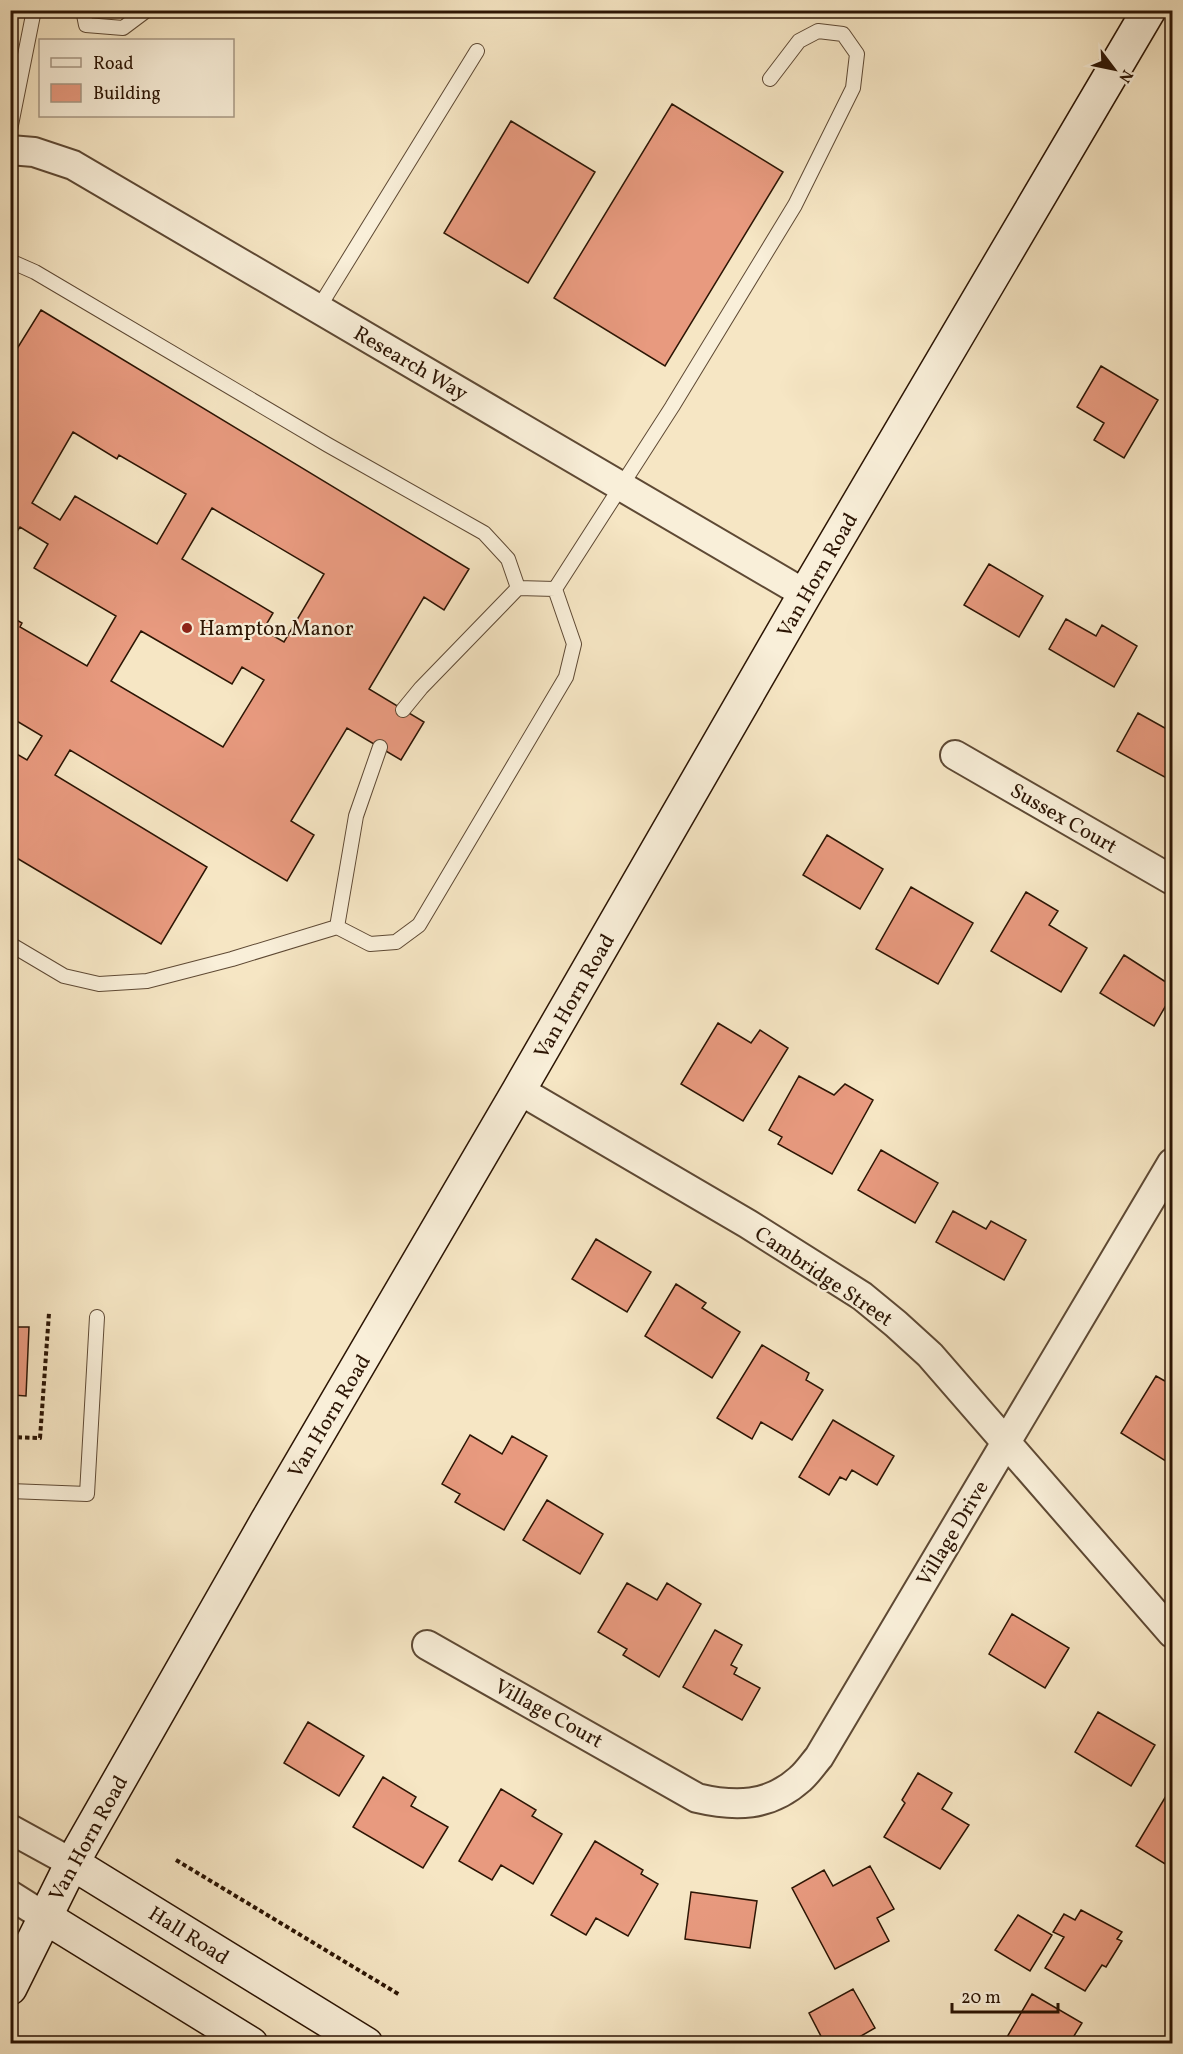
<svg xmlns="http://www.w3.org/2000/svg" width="1183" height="2054" viewBox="0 0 1183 2054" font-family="Vollkorn,serif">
<rect width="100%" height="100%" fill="#f6e6c4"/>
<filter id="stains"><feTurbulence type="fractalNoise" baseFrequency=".00333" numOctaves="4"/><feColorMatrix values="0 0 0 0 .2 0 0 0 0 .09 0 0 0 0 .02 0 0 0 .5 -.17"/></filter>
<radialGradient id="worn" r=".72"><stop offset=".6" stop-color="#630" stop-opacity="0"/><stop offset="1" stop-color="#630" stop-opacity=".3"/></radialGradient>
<path fill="#e89a7f" stroke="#2c1504" stroke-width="1.5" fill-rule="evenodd" d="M 672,104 L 783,172 L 665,366 L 554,298 Z
M 511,121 L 595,172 L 528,283 L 444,233 Z
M 41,310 L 469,569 L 444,610 L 424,597 L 369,689 L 424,722 L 401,760 L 347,728 L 291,821 L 314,835 L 287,881 L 70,750 L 55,775 L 207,867 L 161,944 L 10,854 L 10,750 L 27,760 L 42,736 L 10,717 L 10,616 L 22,623 L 20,627 L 87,666 L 116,616 L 34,568 L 48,544 L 20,527 L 10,542 L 10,360 ZM 73,432 L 117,459 L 119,455 L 186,494 L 157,544 L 75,496 L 60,520 L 32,503 ZM 212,508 L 324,574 L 284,642 L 263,630 L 273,613 L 182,559 ZM 141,631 L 232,684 L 242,667 L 264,680 L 223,747 L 111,681 Z
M 1101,366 L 1158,400 L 1124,458 L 1094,440 L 1104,423 L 1077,407 Z
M 989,564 L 1043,596 L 1019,637 L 964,605 Z
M 1066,619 L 1096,636 L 1102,625 L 1137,646 L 1114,687 L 1049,649 Z
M 1138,713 L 1172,732 L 1172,781 L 1117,751 Z
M 827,835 L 883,869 L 860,909 L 803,875 Z
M 911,887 L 973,923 L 938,984 L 876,949 Z
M 1026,892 L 1058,911 L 1049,925 L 1087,948 L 1061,992 L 991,951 Z
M 1124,955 L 1172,986 L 1172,995 L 1154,1026 L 1100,993 Z
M 718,1023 L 751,1043 L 760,1030 L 788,1048 L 743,1121 L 681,1084 Z
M 799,1076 L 834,1095 L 845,1084 L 873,1100 L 832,1174 L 778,1144 L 782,1137 L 769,1130 Z
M 881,1150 L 938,1183 L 915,1223 L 858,1190 Z
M 953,1211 L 986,1229 L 991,1221 L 1026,1240 L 1004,1280 L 936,1242 Z
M 596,1239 L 651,1272 L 627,1312 L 572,1279 Z
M 676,1284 L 706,1303 L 702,1308 L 740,1332 L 712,1378 L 645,1336 Z
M 10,1310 L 15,1310 L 15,1327 L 29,1327 L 26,1396 L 13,1395 L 12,1411 L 10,1411 Z
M 762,1345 L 809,1373 L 806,1380 L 823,1390 L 792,1440 L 761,1422 L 752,1439 L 717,1418 Z
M 1156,1376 L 1172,1385 L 1172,1465 L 1121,1433 Z
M 833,1420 L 894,1456 L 877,1485 L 852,1470 L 846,1480 L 840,1477 L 829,1495 L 799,1477 Z
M 470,1435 L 502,1454 L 512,1436 L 547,1456 L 504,1530 L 455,1502 L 460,1494 L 442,1484 Z
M 547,1500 L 603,1534 L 580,1574 L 523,1540 Z
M 627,1583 L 657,1600 L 667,1583 L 701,1604 L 659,1677 L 623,1655 L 627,1649 L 598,1632 Z
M 1012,1614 L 1069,1648 L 1045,1688 L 989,1654 Z
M 715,1630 L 742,1645 L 731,1665 L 737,1668 L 734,1674 L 760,1688 L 742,1720 L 683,1687 Z
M 1098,1712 L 1155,1745 L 1131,1786 L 1075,1752 Z
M 308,1722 L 364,1756 L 339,1796 L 284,1763 Z
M 918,1773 L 952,1793 L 942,1809 L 969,1825 L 940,1869 L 884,1837 L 905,1803 L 902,1800 Z
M 383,1777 L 416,1797 L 411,1806 L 448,1827 L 423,1868 L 353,1827 Z
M 1172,1786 L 1172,1863 L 1170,1867 L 1136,1846 Z
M 501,1789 L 536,1810 L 532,1816 L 562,1834 L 533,1884 L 501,1865 L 492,1880 L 459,1861 Z
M 595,1841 L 643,1870 L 641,1874 L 658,1884 L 628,1936 L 596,1918 L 586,1935 L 551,1915 Z
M 870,1866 L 894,1909 L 877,1918 L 889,1941 L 835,1969 L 792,1888 L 824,1870 L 833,1886 Z
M 691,1892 L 757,1901 L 750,1948 L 685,1939 Z
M 1081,1910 L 1122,1932 L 1117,1939 L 1122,1941 L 1106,1967 L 1102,1965 L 1085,1991 L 1045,1968 L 1064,1937 L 1053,1932 L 1064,1914 L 1075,1920 Z
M 1018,1915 L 1052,1935 L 1030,1971 L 995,1950 Z
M 853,1989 L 875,2028 L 847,2044 L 825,2044 L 809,2013 Z
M 1032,1994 L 1082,2023 L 1069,2044 L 1003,2044 Z"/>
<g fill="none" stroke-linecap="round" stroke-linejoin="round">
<defs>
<path id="lane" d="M 83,10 L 86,25 L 123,28 L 147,10
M 10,130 L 34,10
M 10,261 L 35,272 L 328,445 L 484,533 L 508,559 L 518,588
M 318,309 L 477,51
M 403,710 L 421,688 L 518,588 L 555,589
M 337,927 L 356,816 L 380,747
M 10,944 L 64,976 L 99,984 L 147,981 L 232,959 L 337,927 L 370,944 L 396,942 L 419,925 L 566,677 L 574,644 L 555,589 L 672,407 L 795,205 L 853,88 L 857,54 L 843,34 L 818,31 L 799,41 L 770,79
M 10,1491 L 87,1494 L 97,1317"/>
<path id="street" d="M 10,150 L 34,152 L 73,165 L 805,594
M 955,755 L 1172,880
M 519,1090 L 748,1224 L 862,1296 L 896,1324 L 930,1355 L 1172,1633
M 427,1645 L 697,1798 C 735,1807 769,1807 800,1779 C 807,1773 813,1764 819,1757 L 1172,1163
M 10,1829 L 72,1863
M 10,1895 L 45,1917"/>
<path id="secondary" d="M 72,1863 L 366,2044
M 45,1917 L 251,2044
M 10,1988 L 72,1863 L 267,1521 L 519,1090 L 805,594 L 1149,10"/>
</defs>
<use href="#lane" stroke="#5e4934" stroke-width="16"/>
<use href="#street" stroke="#5e4934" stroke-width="32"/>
<use href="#secondary" stroke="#2c1504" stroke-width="36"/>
<path stroke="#2c1504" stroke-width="4" stroke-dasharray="4.5 3" stroke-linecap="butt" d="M 10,1437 L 40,1438 L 49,1313
M 176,1860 L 400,1995"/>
<use href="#lane" stroke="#f9efd9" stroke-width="14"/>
<use href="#street" stroke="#f9efd9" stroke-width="28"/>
<use href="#secondary" stroke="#f9efd9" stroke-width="33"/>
</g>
<circle fill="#8f2418" stroke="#f9efd9" stroke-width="2" cx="187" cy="628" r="6"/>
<g text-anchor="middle" stroke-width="4.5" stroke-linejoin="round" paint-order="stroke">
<g font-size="21" fill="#2c1504" stroke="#f9efd9">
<text transform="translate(411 363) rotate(30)" y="7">Research Way</text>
<text transform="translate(817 575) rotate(-60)" y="7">Van Horn Road</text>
<text transform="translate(1064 818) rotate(30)" y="7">Sussex Court</text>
<text transform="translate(574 996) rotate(-60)" y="7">Van Horn Road</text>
<text transform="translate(824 1276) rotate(34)" y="7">Cambridge Street</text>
<text transform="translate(329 1416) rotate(-59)" y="7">Van Horn Road</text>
<text transform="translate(952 1533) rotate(-59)" y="7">Village Drive</text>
<text transform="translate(549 1713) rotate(29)" y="7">Village Court</text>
<text transform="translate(88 1838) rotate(-61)" y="7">Van Horn Road</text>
<text transform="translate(189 1935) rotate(32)" y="7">Hall Road</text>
</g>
<g font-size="21" fill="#2c1504" stroke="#f9efd9" text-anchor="start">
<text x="199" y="635">Hampton Manor</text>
</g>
</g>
<rect width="1183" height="2054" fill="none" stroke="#f6e6c4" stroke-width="36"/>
<rect x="12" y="12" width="1159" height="2030" fill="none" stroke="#2c1504" stroke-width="3"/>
<rect x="18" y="18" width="1147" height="2018" fill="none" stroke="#2c1504" stroke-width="1.5"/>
<rect x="39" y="39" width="195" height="78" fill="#f9efd9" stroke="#a79884" stroke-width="1.5"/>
<rect x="51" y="58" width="30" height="9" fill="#f9efd9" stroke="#a79884" stroke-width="1.5"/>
<text x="93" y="69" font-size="18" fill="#2c1504">Road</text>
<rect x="51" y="84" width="30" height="18" fill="#e89a7f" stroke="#a79884" stroke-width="1.5"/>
<text x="93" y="99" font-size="18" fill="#2c1504">Building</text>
<g transform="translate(1114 69) rotate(122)" stroke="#f9efd9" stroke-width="4.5" paint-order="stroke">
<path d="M0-4.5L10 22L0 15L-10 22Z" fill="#2c1504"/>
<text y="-9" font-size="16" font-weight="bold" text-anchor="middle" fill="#2c1504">N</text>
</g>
<path d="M952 2003v9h106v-9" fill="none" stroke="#2c1504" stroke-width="3"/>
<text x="961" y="2003" font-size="18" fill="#2c1504" stroke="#f9efd9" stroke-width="4.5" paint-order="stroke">20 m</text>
<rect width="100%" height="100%" filter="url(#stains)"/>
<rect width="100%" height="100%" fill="url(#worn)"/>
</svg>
